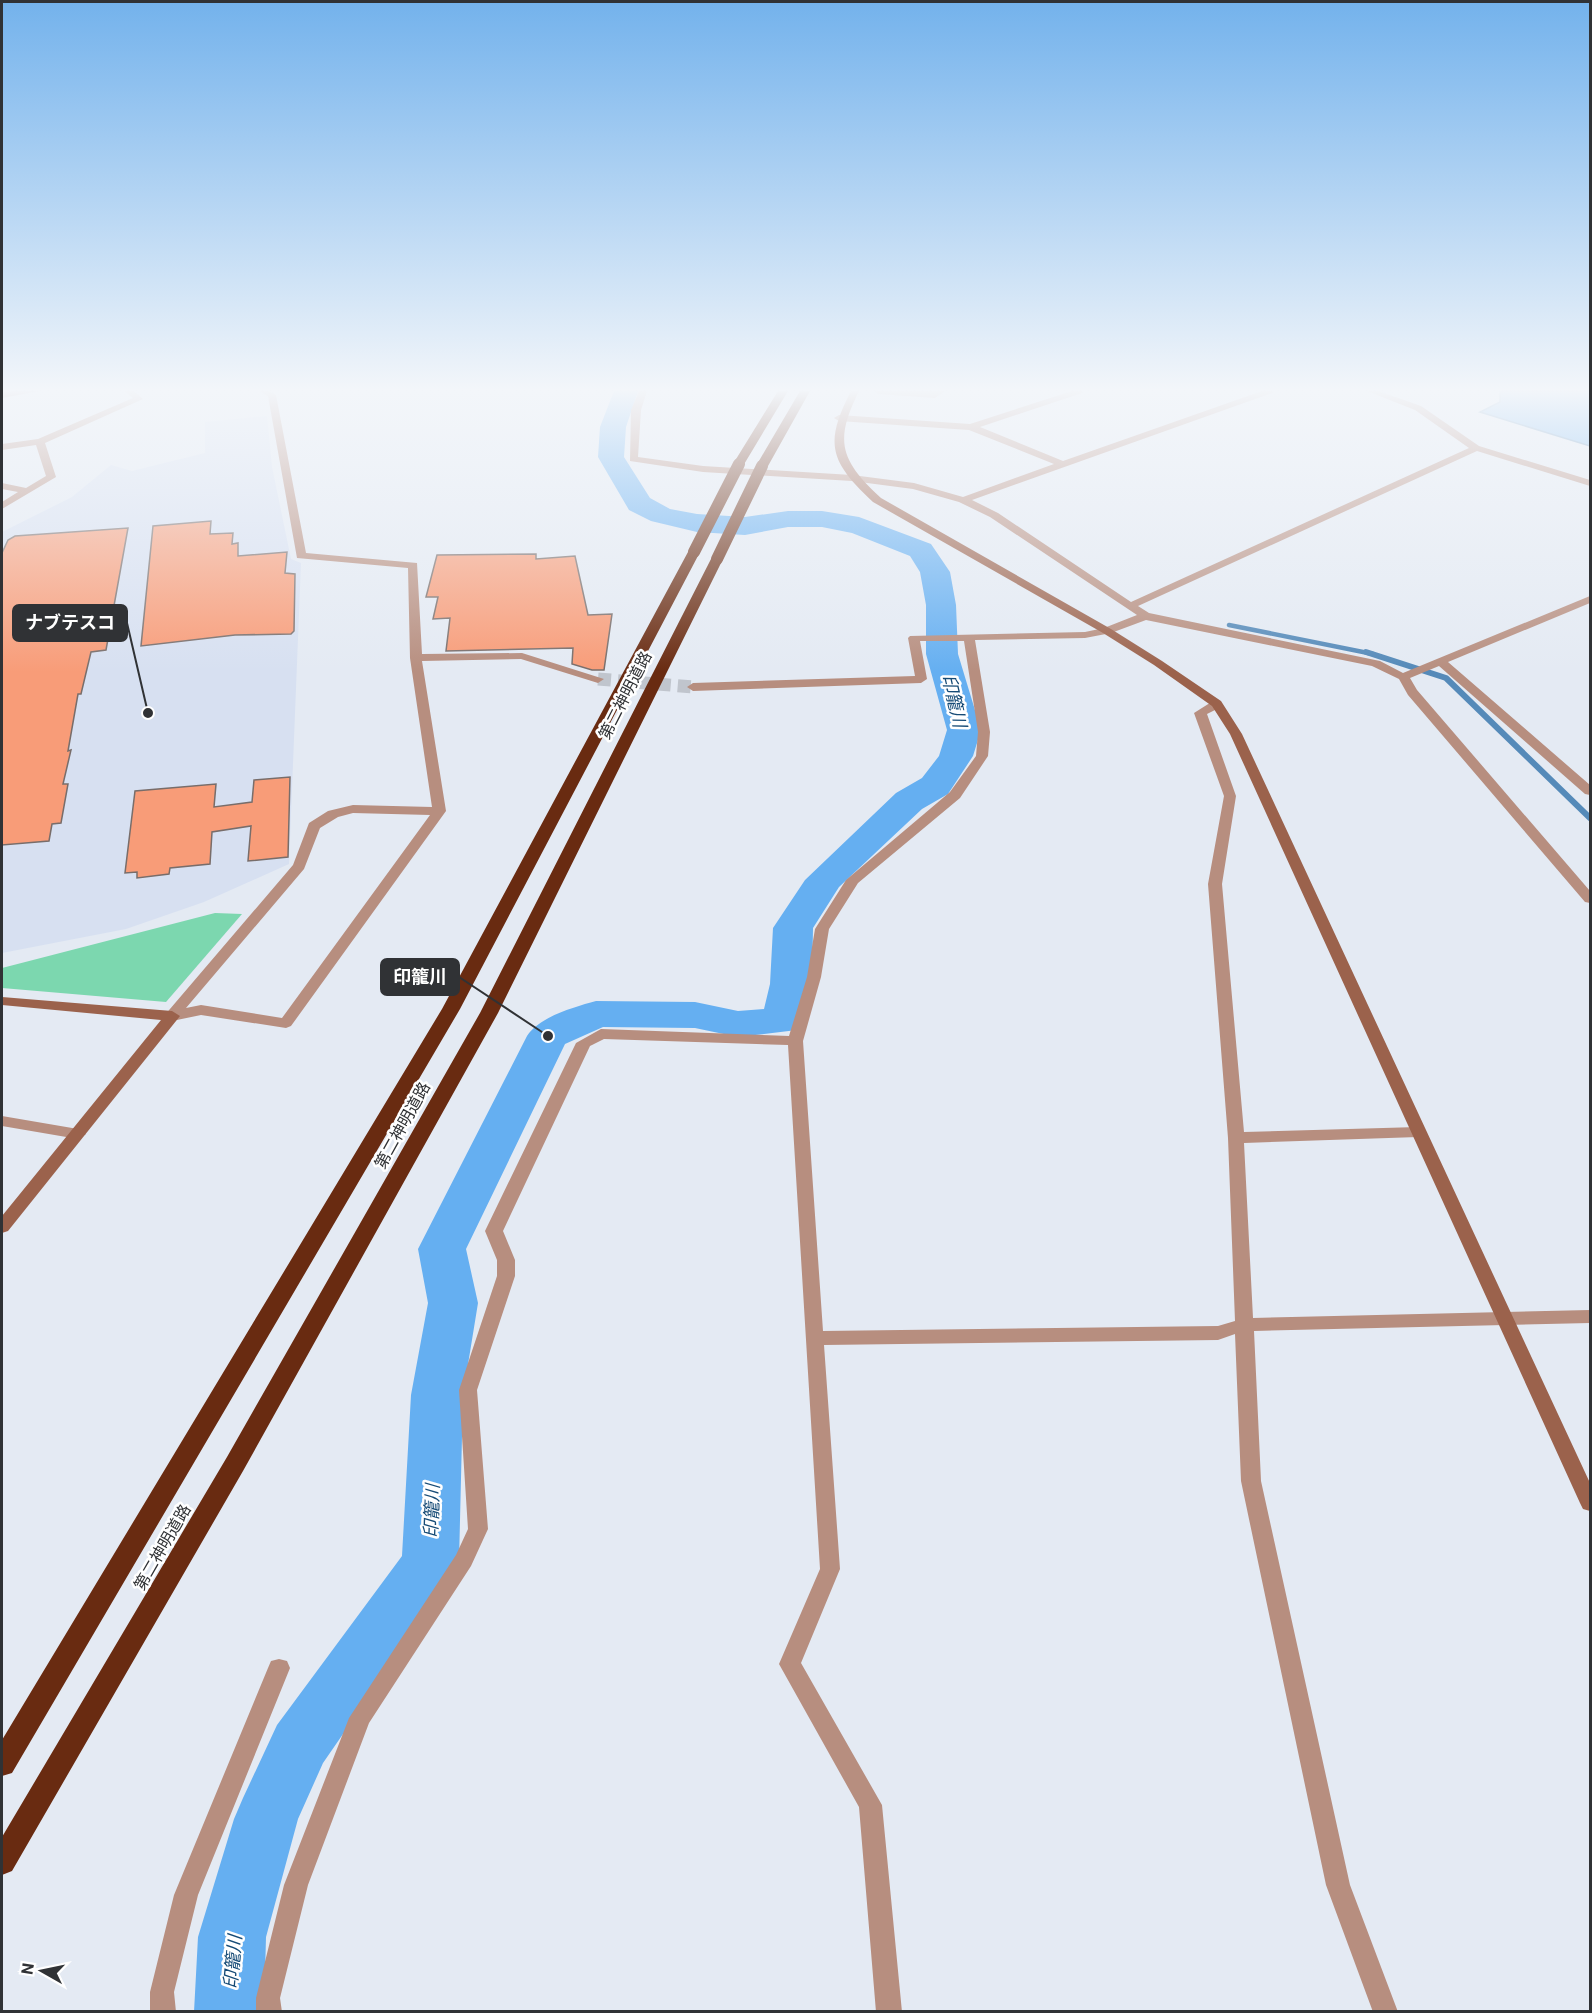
<svg xmlns="http://www.w3.org/2000/svg" width="1592" height="2013" viewBox="0 0 1592 2013" font-family="Roboto,'Noto Sans JP',sans-serif">
<rect width="100%" height="100%" fill="#e4eaf3"/>
<path fill="#d7e0f1" d="M 267,416 L 272,467 L 291,559 L 301,563 L 289,864 L 204,902 L 126,929 L 2,953 L 2,532 L 72,497 L 111,465 L 132,471 L 205,453 L 205,422 Z"/>
<path fill="#7cd7af" d="M 215,913 L 242,914 L 166,1002 L 2,988 L 2,968 Z"/>
<path fill="#65aff1" stroke="#558ab9" stroke-width="1.5" d="M 1505,391 L 1590,391 L 1590,446 L 1480,412 L 1500,402 L 1500,392 Z"/>
<g fill="none" stroke-linecap="round" stroke-linejoin="round">
<path stroke="#558ab9" stroke-width="4.5" d="M 1229,625 L 1373,654"/>
<path stroke="#558ab9" stroke-width="6" d="M 1366,652 L 1446,678 L 1590,818"/>
<path fill="#65aff1" fill-rule="evenodd" d="M 614,391 L 638,391 L 626,427 L 624,457 L 650,498 L 670,509 L 697,514 L 745,517 L 788,511 L 822,511 L 859,517 L 931,544 L 950,572 L 956,605 L 958,654 L 981,730 L 973,756 L 948,794 L 922,809 L 839,887 L 813,928 L 812,984 L 803,1021 L 797,1030 L 738,1037 L 695,1028 L 603,1027 L 565,1044 L 466,1249 L 478,1303 L 463,1395 L 459,1562 L 450,1579 L 323,1763 L 298,1819 L 266,1937 L 264,2012 L 194,2012 L 198,1937 L 234,1819 L 243,1798 L 277,1725 L 402,1556 L 411,1395 L 428,1303 L 418,1249 L 527,1036 C 539,1017 574,1007 596,1001 L 695,1002 L 738,1011 L 764,1009 L 770,984 L 773,928 L 805,880 L 896,793 L 922,778 L 939,756 L 947,730 L 926,654 L 926,605 L 920,572 L 910,556 L 852,533 L 822,527 L 788,527 L 745,535 L 697,532 L 651,521 L 629,510 L 598,457 L 600,427 Z"/>
</g>
<path fill="#f89c78" stroke="#786d6a" stroke-width="1.5" d="M 211,521 L 210,534 L 233,533 L 232,544 L 238,543 L 238,556 L 287,552 L 285,573 L 295,574 L 294,631 L 291,634 L 235,635 L 141,646 L 153,526 Z
M 128,528 L 106,650 L 91,652 L 81,694 L 78,694 L 68,751 L 71,750 L 63,784 L 68,784 L 61,823 L 52,824 L 49,841 L 2,845 L 2,553 L 8,540 L 15,536 Z
M 536,554 L 536,559 L 575,556 L 588,615 L 612,614 L 604,670 L 592,670 L 572,664 L 573,648 L 446,651 L 450,618 L 433,619 L 438,597 L 426,597 L 437,555 Z
M 290,777 L 288,857 L 248,861 L 251,826 L 212,832 L 210,864 L 170,868 L 169,874 L 137,878 L 137,872 L 125,873 L 135,791 L 216,784 L 214,807 L 252,802 L 254,780 Z"/>
<g fill="none" stroke-linecap="round" stroke-linejoin="round">
<path stroke="#c0c5cd" stroke-width="13" stroke-dasharray="13 7" stroke-linecap="butt" d="M 598,679 L 693,687"/>
<path fill="#b78e7f" fill-rule="evenodd" d="M 125,391 L 134,391 L 143,399 L 45,443 L 56,477 L 2,509 L 2,502 L 18,492 L 2,489 L 2,483 L 26,488 L 46,476 L 36,445 L 2,450 L 2,444 L 38,439 L 133,398 Z
M 259,391 L 269,391 L 276,395 L 306,553 L 417,563 L 422,654 L 522,653 L 604,679 L 598,683 L 521,659 L 422,661 L 446,811 L 291,1026 L 286,1028 L 201,1015 L 172,1021 L 164,1016 L 293,865 L 309,823 L 328,811 L 353,805 L 432,807 L 410,658 L 408,568 L 297,558 L 268,396 ZM 353,813 L 430,815 L 282,1018 L 201,1005 L 186,1008 L 304,869 L 320,828 L 338,817 Z
M 639,391 L 647,391 L 641,410 L 638,457 L 703,466 L 852,475 L 914,483 L 963,497 L 1054,464 L 969,430 L 839,421 L 834,418 L 839,415 L 970,424 L 1072,391 L 1083,391 L 1082,393 L 980,427 L 1063,461 L 1262,391 L 1273,391 L 1272,393 L 972,500 L 998,513 L 1131,602 L 1469,448 L 1415,410 L 1367,391 L 1378,391 L 1421,406 L 1479,446 L 1590,480 L 1590,486 L 1477,451 L 1138,606 L 1149,613 L 1380,661 L 1403,673 L 1590,596 L 1590,603 L 1448,662 L 1590,785 L 1590,795 L 1585,794 L 1439,666 L 1410,678 L 1417,690 L 1590,891 L 1590,903 L 1585,902 L 1408,695 L 1399,679 L 1372,666 L 1146,620 L 1111,633 L 1085,638 L 975,640 L 990,732 L 988,756 L 960,798 L 858,883 L 829,929 L 821,977 L 803,1041 L 823,1331 L 1218,1326 L 1235,1321 L 1228,1138 L 1208,884 L 1224,796 L 1194,713 L 1213,701 L 1221,701 L 1221,707 L 1207,714 L 1236,796 L 1222,884 L 1244,1132 L 1418,1127 L 1426,1132 L 1418,1137 L 1244,1143 L 1253,1318 L 1590,1310 L 1590,1323 L 1254,1331 L 1261,1481 L 1350,1885 L 1398,2012 L 1373,2012 L 1326,1885 L 1241,1481 L 1235,1334 L 1218,1340 L 824,1345 L 840,1569 L 801,1663 L 882,1805 L 902,2012 L 876,2012 L 859,1807 L 779,1664 L 820,1569 L 788,1045 L 604,1039 L 590,1046 L 503,1231 L 515,1260 L 515,1276 L 477,1390 L 488,1529 L 471,1566 L 369,1723 L 308,1885 L 280,1998 L 282,2012 L 256,2012 L 256,1998 L 284,1885 L 349,1718 L 456,1555 L 468,1529 L 459,1390 L 497,1276 L 497,1260 L 485,1231 L 576,1043 L 601,1029 L 789,1036 L 807,977 L 815,929 L 846,880 L 950,792 L 976,756 L 978,732 L 964,641 L 920,641 L 927,679 L 921,683 L 693,691 L 687,687 L 693,683 L 915,676 L 908,638 L 910,636 L 1085,632 L 1104,628 L 1137,615 L 990,517 L 959,502 L 913,489 L 852,481 L 703,472 L 630,461 L 631,410 Z
M 874,391 L 945,391 L 935,398 L 878,394 Z
M 2,1116 L 78,1129 L 86,1134 L 78,1139 L 2,1126 Z
M 279,1659 L 287,1661 L 290,1668 L 198,1895 L 174,1992 L 176,2012 L 150,2012 L 150,1992 L 174,1895 L 268,1668 L 271,1661 Z"/>
<path fill="#9b624c" fill-rule="evenodd" d="M 17,391 L 39,391 L 2,398 L 2,392 Z
M 851,391 L 859,391 C 834,441 840,460 881,498 L 1111,629 L 1162,661 L 1221,701 L 1242,734 L 1590,1483 L 1590,1511 L 1583,1509 L 1580,1503 L 1230,734 L 1212,706 L 1154,665 L 1103,633 L 873,502 C 831,462 823,445 851,391 Z
M 2,997 L 172,1011 L 180,1016 L 8,1231 L 2,1233 L 2,1216 L 161,1020 L 2,1005 Z"/>
<path fill="#692b11" fill-rule="evenodd" d="M 778,391 L 788,391 L 743,466 L 735,466 L 733,464 Z
M 800,391 L 810,391 L 768,466 L 758,468 L 756,466 Z
M 694,548 L 700,552 L 460,1009 L 12,1773 L 2,1776 L 2,1740 L 442,1009 L 688,552 Z
M 717,555 L 723,559 L 498,1013 L 243,1471 L 12,1871 L 2,1875 L 2,1837 L 227,1457 L 480,1013 L 711,559 Z"/>
<path stroke="#692b11" stroke-width="12" d="M 694,552 L 739,464
M 717,559 L 762,466"/>
</g>
<linearGradient id="sky" x2="0" y2="1"><stop stop-color="#73b2ec"/><stop offset="0.58" stop-color="#f3f6fa"/><stop offset="1" stop-color="#f3f6fa" stop-opacity="0"/></linearGradient>
<rect width="1592" height="672" fill="url(#sky)"/>
<g text-anchor="middle" stroke-width="5" stroke-linejoin="round" paint-order="stroke">
<g font-size="16" fill="#303235" stroke="#fff">
<text transform="translate(625 695) rotate(-63)" y="6">第二神明道路</text>
<text transform="translate(402 1125) rotate(-61)" y="6">第二神明道路</text>
<text transform="translate(162 1547) rotate(-60)" y="6">第二神明道路</text>
</g>
<g font-size="18" font-style="italic" fill="#164b76" stroke="#fff">
<text transform="translate(954 701) rotate(77)" y="6">印籠川</text>
<text transform="translate(432 1511) rotate(-88)" y="6">印籠川</text>
<text transform="translate(233 1962) rotate(-85)" y="6">印籠川</text>
</g>
</g>
<path fill="none" stroke="#303235" stroke-width="2" d="M148 713L127 623M548 1036L459 977"/>
<g fill="#303235" stroke="#fff" stroke-width="2">
<circle cx="148" cy="713" r="6"/>
<circle cx="548" cy="1036" r="6"/>
</g>
<g fill="#303235" stroke="#303235" stroke-width="2">
<rect x="13" y="605" width="114" height="36" rx="6"/>
<rect x="381" y="959" width="78" height="36" rx="6"/>
</g>
<g font-size="18" text-anchor="middle" font-weight="bold" fill="#fff">
<text x="70" y="629">ナブテスコ</text>
<text x="420" y="983">印籠川</text>
</g>
<rect width="1592" height="2013" fill="none" stroke="#303235" stroke-width="6"/>
<g transform="translate(42 1971) rotate(279)" stroke="#ffffff" stroke-width="4.5" paint-order="stroke">
<path d="M0-4.5L10 22L0 15L-10 22Z" fill="#303235"/>
<text y="-9" font-size="16" font-weight="bold" text-anchor="middle" fill="#303235">N</text>
</g>
</svg>
